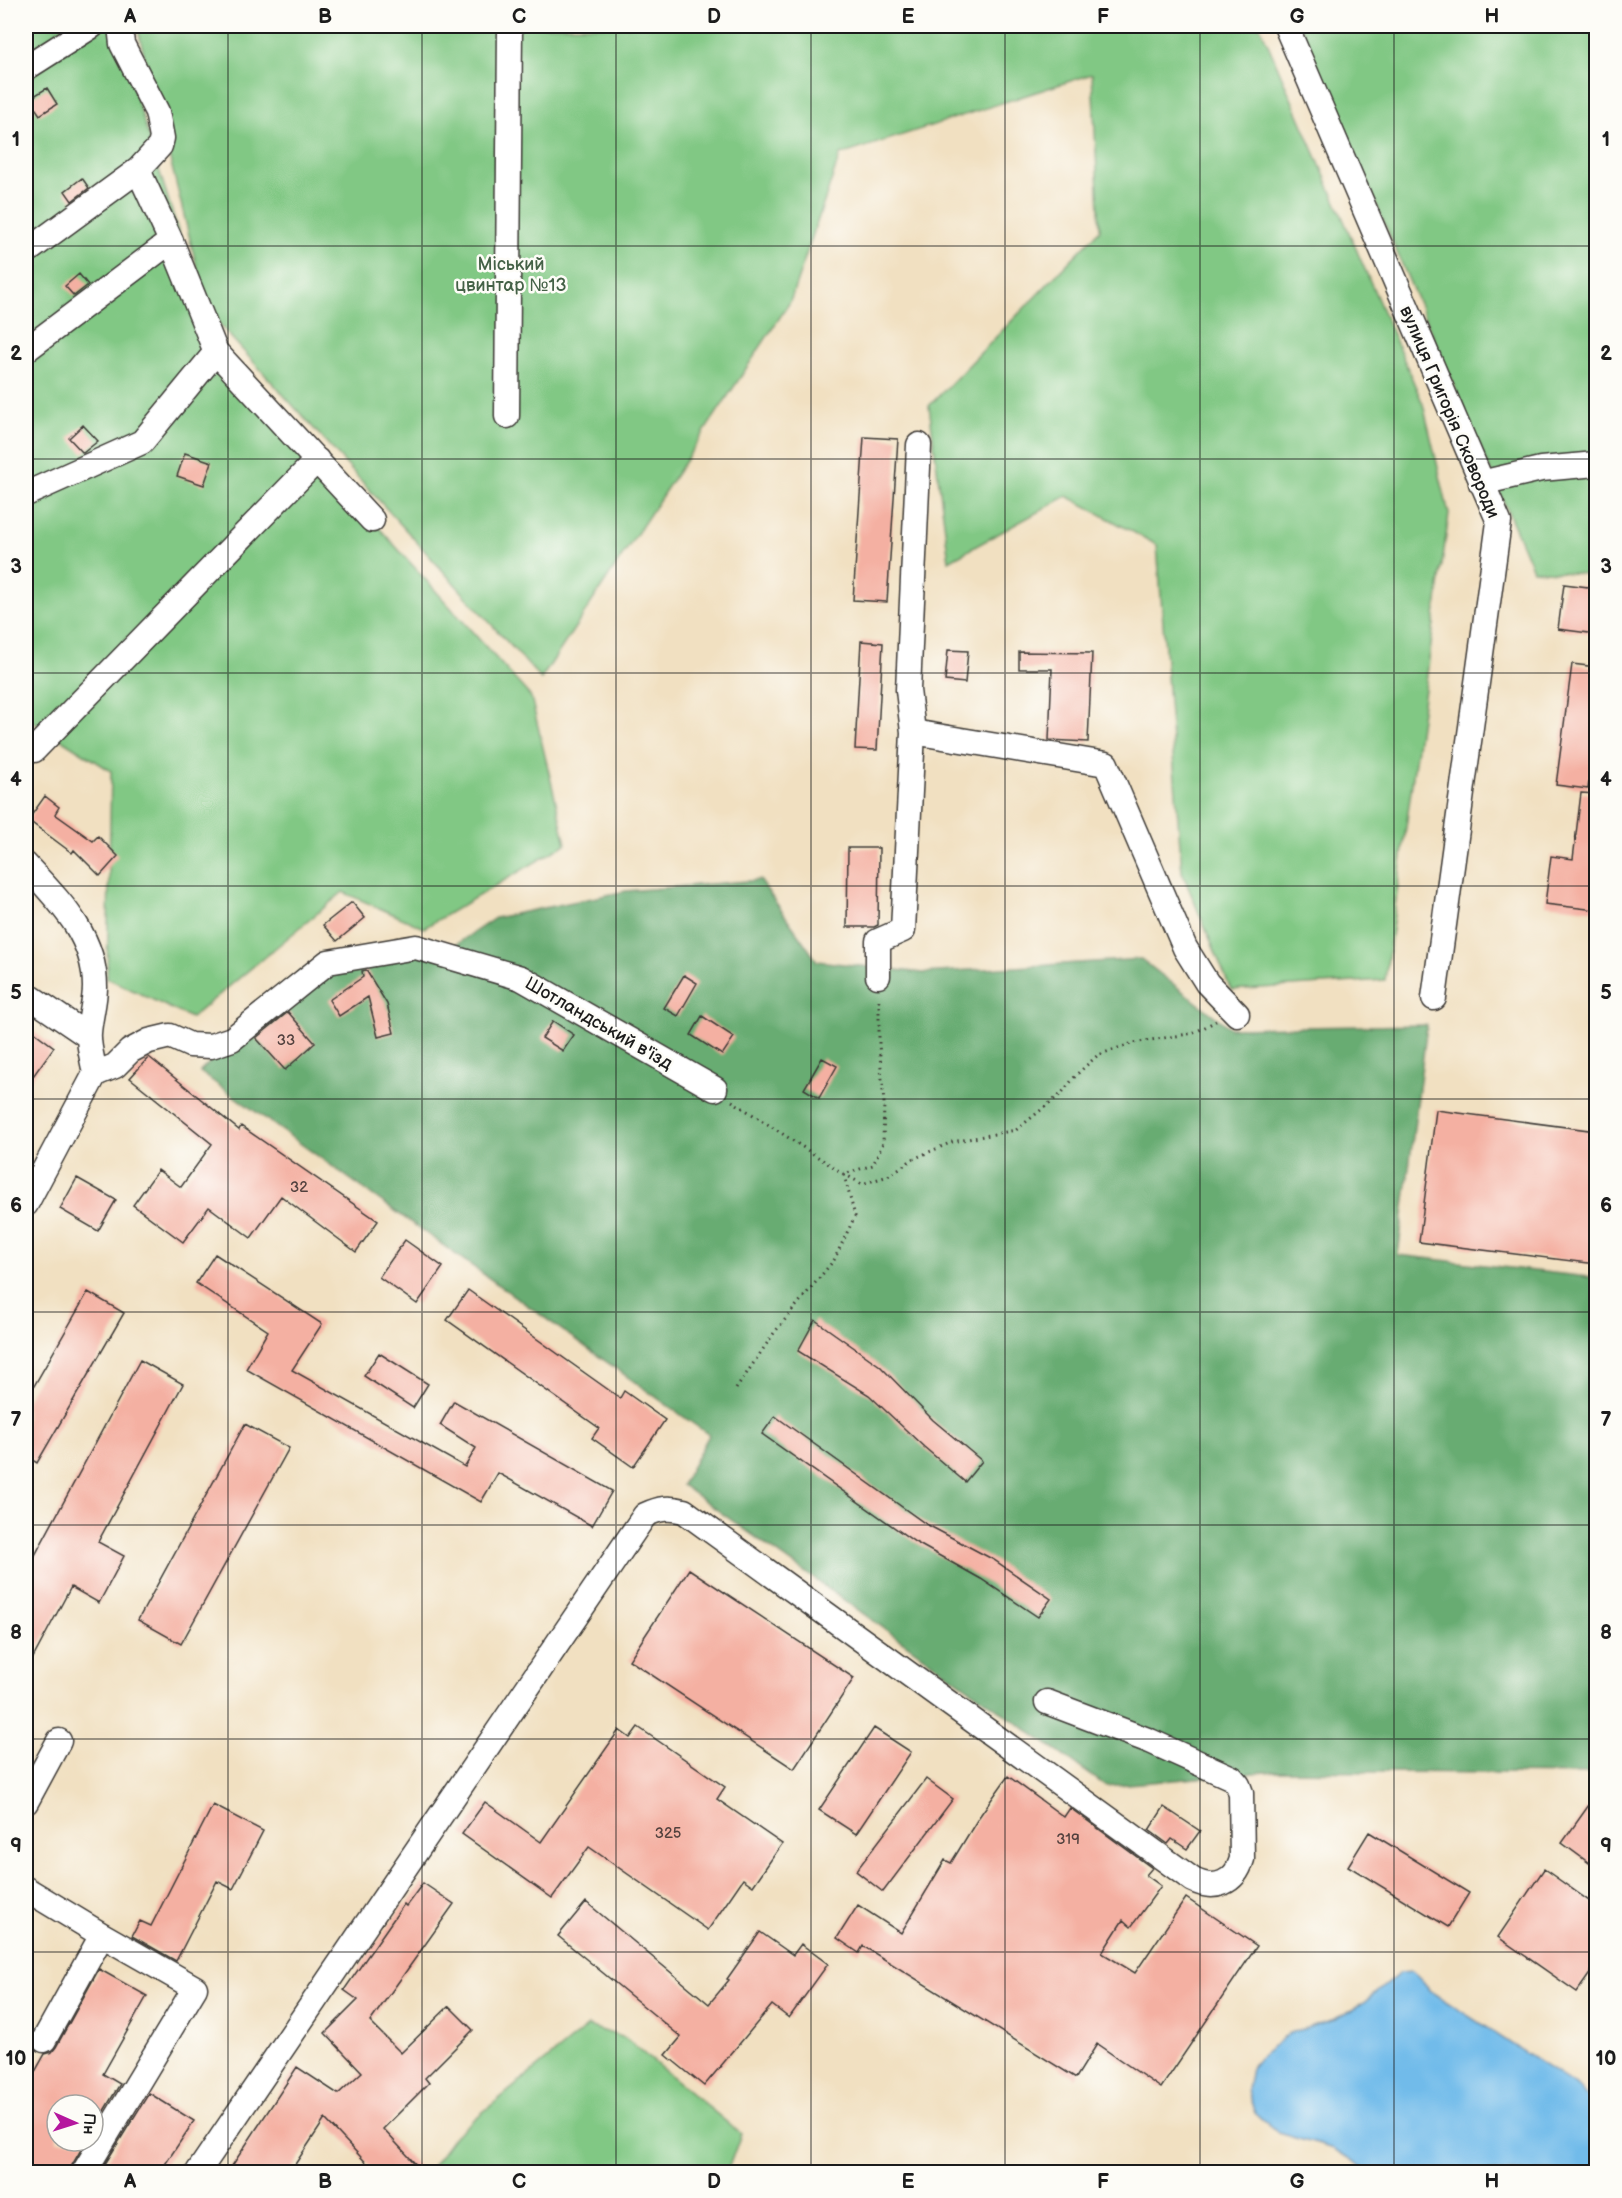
<svg xmlns="http://www.w3.org/2000/svg" width="1622" height="2198" viewBox="0 0 1622 2198" font-family="'Balsamiq Sans',sans-serif">
<rect width="100%" height="100%" fill="#fdfcf7"/>
<filter id="ink" filterUnits="userSpaceOnUse"><feTurbulence type="fractalNoise" baseFrequency=".0167" numOctaves="2"/><feDisplacementMap in="SourceGraphic" scale="12" xChannelSelector="R" yChannelSelector="G"/><feConvolveMatrix kernelMatrix="1 2 1 2 8 2 1 2 1" color-interpolation-filters="sRGB"/></filter>
<filter id="wash" filterUnits="userSpaceOnUse"><feTurbulence type="fractalNoise" baseFrequency=".008" numOctaves="4" result="noise"/><feDisplacementMap in="SourceGraphic" scale="24" xChannelSelector="R" yChannelSelector="G"/><feGaussianBlur stdDeviation="1.35" result="paint"/><feColorMatrix in="noise" values="0 0 0 0 0 0 0 0 0 0 0 0 0 0 0 0 0 1.4 0 .05"/><feComposite in="paint" operator="in"/></filter>
<g filter="url(#wash)">
<rect width="100%" height="100%" fill="#f1e0c1"/>
<path fill="#81c884" stroke="#4e7250" stroke-width="1.5" d="M 26,26 L 114,26 L 216,352 L 372,520 L 531,697 L 566,844 L 424,928 L 343,892 L 191,1018 L 107,978 L 111,771 L 26,717 Z
M 137,26 L 1260,26 L 1423,404 L 1449,514 L 1385,980 L 1231,990 L 1182,872 L 1157,545 L 1067,496 L 949,561 L 929,406 L 1100,230 L 1092,74 L 840,155 L 790,302 L 541,679 L 208,312 Z
M 1300,26 L 1596,26 L 1596,575 L 1533,570 Z
M 588,2026 L 625,2038 L 741,2134 L 727,2172 L 437,2172 L 433,2165 L 455,2135 Z"/>
<path fill="#68ac72" stroke="#426447" stroke-width="1.5" d="M 760,880 L 817,961 L 923,973 L 1141,959 L 1230,1028 L 1427,1025 L 1398,1255 L 1596,1278 L 1596,1774 L 1277,1771 L 1106,1786 L 682,1485 L 709,1435 L 200,1072 L 299,972 L 452,947 L 495,918 L 626,891 Z"/>
<path fill="#71bbea" stroke="#466c83" stroke-width="1.5" d="M 1412,1972 L 1420,1979 L 1430,1991 L 1578,2087 L 1596,2108 L 1596,2172 L 1370,2172 L 1334,2149 L 1278,2133 L 1255,2113 L 1247,2090 L 1251,2068 L 1261,2056 L 1290,2033 L 1335,2019 L 1361,2005 L 1400,1973 Z"/>
<g id="blocks">
<path fill="#f4b0a2" d="M 47,88 L 57,104 L 40,115 L 29,99 Z
M 82,178 L 89,188 L 72,201 L 65,191 Z
M 79,274 L 88,285 L 74,296 L 65,286 Z
M 83,425 L 98,441 L 83,453 L 69,438 Z
M 864,437 L 898,439 L 887,602 L 853,600 Z
M 185,453 L 212,462 L 204,485 L 177,476 Z
M 1564,584 L 1596,588 L 1596,634 L 1558,629 Z
M 861,641 L 883,643 L 877,750 L 855,749 Z
M 948,650 L 968,651 L 965,683 L 945,681 Z
M 1019,652 L 1092,653 L 1088,742 L 1049,740 L 1052,669 L 1019,669 Z
M 1572,664 L 1596,667 L 1596,724 L 1588,789 L 1556,785 Z
M 1581,793 L 1596,794 L 1596,910 L 1545,904 L 1551,856 L 1573,859 Z
M 45,796 L 59,807 L 55,814 L 93,841 L 98,836 L 118,856 L 100,876 L 74,850 L 72,853 L 28,820 Z
M 848,848 L 879,848 L 878,925 L 874,927 L 847,927 Z
M 352,902 L 365,918 L 337,941 L 323,925 Z
M 366,970 L 387,1004 L 394,1033 L 378,1037 L 368,997 L 339,1016 L 329,1000 L 363,977 L 362,971 Z
M 684,975 L 697,983 L 678,1016 L 664,1008 Z
M 288,1012 L 315,1043 L 285,1070 L 256,1038 Z
M 702,1016 L 734,1037 L 722,1055 L 691,1035 Z
M 553,1021 L 574,1035 L 563,1051 L 542,1038 Z
M 26,1026 L 54,1047 L 26,1086 Z
M 149,1057 L 239,1130 L 241,1126 L 378,1221 L 356,1252 L 281,1196 L 251,1238 L 209,1207 L 183,1242 L 133,1205 L 158,1170 L 181,1187 L 212,1144 L 130,1078 Z
M 822,1058 L 837,1066 L 819,1098 L 804,1089 Z
M 1436,1110 L 1596,1131 L 1596,1264 L 1419,1242 Z
M 77,1178 L 116,1200 L 98,1231 L 60,1209 Z
M 405,1240 L 443,1267 L 417,1304 L 379,1277 Z
M 215,1254 L 322,1324 L 292,1370 L 465,1467 L 476,1448 L 440,1425 L 454,1401 L 612,1491 L 592,1526 L 498,1473 L 481,1502 L 246,1369 L 268,1331 L 196,1283 Z
M 468,1290 L 620,1398 L 624,1391 L 665,1420 L 633,1467 L 592,1438 L 599,1428 L 447,1320 Z
M 88,1292 L 124,1313 L 37,1463 L 26,1456 L 26,1400 Z
M 815,1320 L 880,1366 L 933,1420 L 982,1461 L 965,1482 L 924,1447 L 869,1395 L 798,1351 Z
M 379,1353 L 428,1384 L 413,1408 L 364,1376 Z
M 140,1360 L 183,1384 L 98,1542 L 124,1556 L 99,1603 L 71,1587 L 26,1671 L 26,1572 Z
M 775,1416 L 926,1524 L 994,1560 L 1051,1599 L 1038,1617 L 981,1579 L 915,1542 L 762,1434 Z
M 245,1424 L 289,1448 L 181,1644 L 138,1620 Z
M 689,1569 L 854,1678 L 794,1769 L 629,1660 Z
M 638,1727 L 725,1787 L 717,1799 L 782,1844 L 753,1886 L 743,1879 L 708,1930 L 589,1847 L 552,1898 L 462,1834 L 485,1802 L 541,1842 L 619,1730 L 630,1738 Z
M 874,1728 L 911,1752 L 856,1834 L 819,1810 Z
M 1008,1776 L 1064,1817 L 1070,1808 L 1152,1868 L 1146,1875 L 1161,1886 L 1131,1927 L 1123,1920 L 1102,1953 L 1135,1973 L 1186,1898 L 1257,1946 L 1161,2088 L 1097,2044 L 1076,2078 L 863,1946 L 859,1953 L 837,1938 L 858,1905 L 901,1933 L 945,1860 L 951,1863 L 979,1817 Z
M 926,1779 L 953,1799 L 883,1892 L 856,1871 Z
M 1596,1795 L 1596,1868 L 1562,1843 Z
M 213,1805 L 263,1831 L 233,1889 L 217,1881 L 176,1961 L 132,1936 L 140,1921 L 151,1926 Z
M 1164,1807 L 1200,1831 L 1187,1849 L 1172,1839 L 1168,1844 L 1149,1830 Z
M 1369,1832 L 1469,1893 L 1448,1927 L 1348,1866 Z
M 1544,1869 L 1596,1906 L 1596,1965 L 1577,1992 L 1498,1937 Z
M 423,1883 L 454,1904 L 370,2022 L 401,2053 L 449,2006 L 473,2030 L 425,2078 L 429,2083 L 383,2129 L 423,2172 L 375,2172 L 325,2119 L 290,2172 L 228,2172 L 297,2067 L 338,2094 L 362,2072 L 325,2033 L 358,2000 L 344,1990 L 404,1904 L 406,1906 Z
M 586,1902 L 709,2004 L 729,1980 L 727,1979 L 760,1932 L 793,1955 L 801,1944 L 828,1964 L 789,2018 L 772,2005 L 704,2086 L 666,2055 L 681,2037 L 558,1936 Z
M 99,1969 L 147,1996 L 103,2074 L 120,2084 L 93,2129 L 93,2105 L 57,2105 L 57,2141 L 86,2141 L 72,2165 L 70,2172 L 26,2172 L 26,2088 L 45,2054 L 52,2052 L 56,2047 Z
M 149,2093 L 194,2121 L 160,2172 L 100,2172 Z"/>
</g>
</g>
<g filter="url(#ink)">
<use href="#blocks" fill-opacity="0" stroke="#3c3935" stroke-width="1.5"/>
<g fill="none" stroke-linecap="round" stroke-linejoin="round">
<defs>
<path id="minor" d="M 1286,26 L 1499,522 L 1434,998
M 26,68 L 92,26
M 138,170 L 171,241 L 216,352 L 372,520
M 26,252 L 138,170 L 160,146 L 162,138 L 157,112 L 122,44 L 120,26
M 26,350 L 171,241
M 507,416 L 510,26
M 1481,483 L 1541,469 L 1596,464
M 26,494 L 142,442 L 216,352
M 913,732 L 1106,764 L 1185,948 L 1207,983 L 1237,1014
M 34,750 L 317,460
M 26,865 C 59,901 95,935 95,987 C 95,1002 90,1018 89,1033 C 88,1046 93,1061 95,1074
M 878,976 L 878,941 L 903,930 L 913,732 L 908,690 L 919,445
M 26,994 L 88,1036
M 26,1204 L 95,1074 L 115,1066 L 130,1051 L 149,1041 L 170,1036 L 190,1045 L 211,1046 L 232,1039 L 328,962 L 416,947 L 521,978 L 715,1089
M 26,1802 L 59,1741
M 26,1889 L 102,1935 L 195,1988 L 84,2172
M 44,2040 L 102,1935
M 198,2172 L 645,1515 C 660,1508 669,1507 684,1511 L 1193,1880 C 1215,1891 1235,1883 1242,1859 L 1241,1793 L 1238,1785 L 1232,1778 L 1150,1741 L 1047,1702"/>
</defs>
<use href="#minor" stroke="#3c3935" stroke-width="27"/>
<path stroke="#3c3935" stroke-width="3" stroke-dasharray="1.5 4.5" stroke-linecap="butt" d="M 732,1101 L 844,1174 L 873,1165 L 883,1143 L 884,1103 L 879,1044 L 879,996
M 844,1174 L 862,1184 L 888,1176 L 913,1159 L 952,1142 L 1016,1130 L 1061,1094 L 1077,1074 L 1098,1055 L 1133,1043 L 1194,1033 L 1216,1021
M 736,1389 L 774,1333 L 834,1260 L 855,1216 L 844,1175"/>
<use href="#minor" stroke="#fff" stroke-width="24"/>
</g>
</g>
<path fill="none" stroke="#1c1c1c" stroke-width="1.5" stroke-opacity="0.55" d="M 228,26 L 228,2172M 422,26 L 422,2172M 616,26 L 616,2172M 811,26 L 811,2172M 1005,26 L 1005,2172M 1200,26 L 1200,2172M 1394,26 L 1394,2172M 26,246 L 1596,246M 26,459 L 1596,459M 26,673 L 1596,673M 26,886 L 1596,886M 26,1099 L 1596,1099M 26,1312 L 1596,1312M 26,1525 L 1596,1525M 26,1739 L 1596,1739M 26,1952 L 1596,1952"/>
<g text-anchor="middle" stroke-width="5" stroke-linejoin="round" paint-order="stroke">
<g font-size="15" fill="#52413e">
<text x="286" y="1045">33</text>
<text x="299" y="1192">32</text>
<text x="668" y="1838">325</text>
<text x="1068" y="1844">319</text>
</g>
<g font-size="18" fill="#446146" stroke="#fdfcf7">
<text x="511" y="270">Міський<tspan x="511" dy="21">цвинтар №13</tspan></text>
</g>
<g font-size="18" fill="#1c1c1c" stroke="#fdfcf7">
<text transform="translate(1450 412) rotate(67)" y="6">вулиця Григорія Сковороди</text>
<text transform="translate(599 1023) rotate(30)" y="6">Шотландський в'їзд</text>
</g>
</g>
<rect width="1622" height="2198" fill="none" stroke="#fdfcf7" stroke-width="66"/>
<g transform="translate(75 2123) rotate(93)"><circle r="28" fill="#fdfcf7" stroke="#a3a29f" stroke-width="1.5"/>
<path d="M0-4.5L10 22L0 15L-10 22Z" fill="#b5179e"/>
<text y="-9" font-size="16" font-weight="bold" text-anchor="middle" fill="#1c1c1c">Пн</text>
</g>
<rect x="33" y="33" width="1556" height="2132" fill="none" stroke="#1c1c1c" stroke-width="2"/>
<g font-size="20" text-anchor="middle" font-weight="bold" fill="#1c1c1c">
<text x="130" y="23">A</text>
<text x="325" y="23">B</text>
<text x="519" y="23">C</text>
<text x="714" y="23">D</text>
<text x="908" y="23">E</text>
<text x="1103" y="23">F</text>
<text x="1297" y="23">G</text>
<text x="1492" y="23">H</text>
<text x="16" y="146">1</text>
<text x="1606" y="146">1</text>
<text x="16" y="360">2</text>
<text x="1606" y="360">2</text>
<text x="16" y="573">3</text>
<text x="1606" y="573">3</text>
<text x="16" y="786">4</text>
<text x="1606" y="786">4</text>
<text x="16" y="999">5</text>
<text x="1606" y="999">5</text>
<text x="16" y="1212">6</text>
<text x="1606" y="1212">6</text>
<text x="16" y="1426">7</text>
<text x="1606" y="1426">7</text>
<text x="16" y="1639">8</text>
<text x="1606" y="1639">8</text>
<text x="16" y="1852">9</text>
<text x="1606" y="1852">9</text>
<text x="16" y="2065">10</text>
<text x="1606" y="2065">10</text>
<text x="130" y="2188">A</text>
<text x="325" y="2188">B</text>
<text x="519" y="2188">C</text>
<text x="714" y="2188">D</text>
<text x="908" y="2188">E</text>
<text x="1103" y="2188">F</text>
<text x="1297" y="2188">G</text>
<text x="1492" y="2188">H</text>
</g>
</svg>
